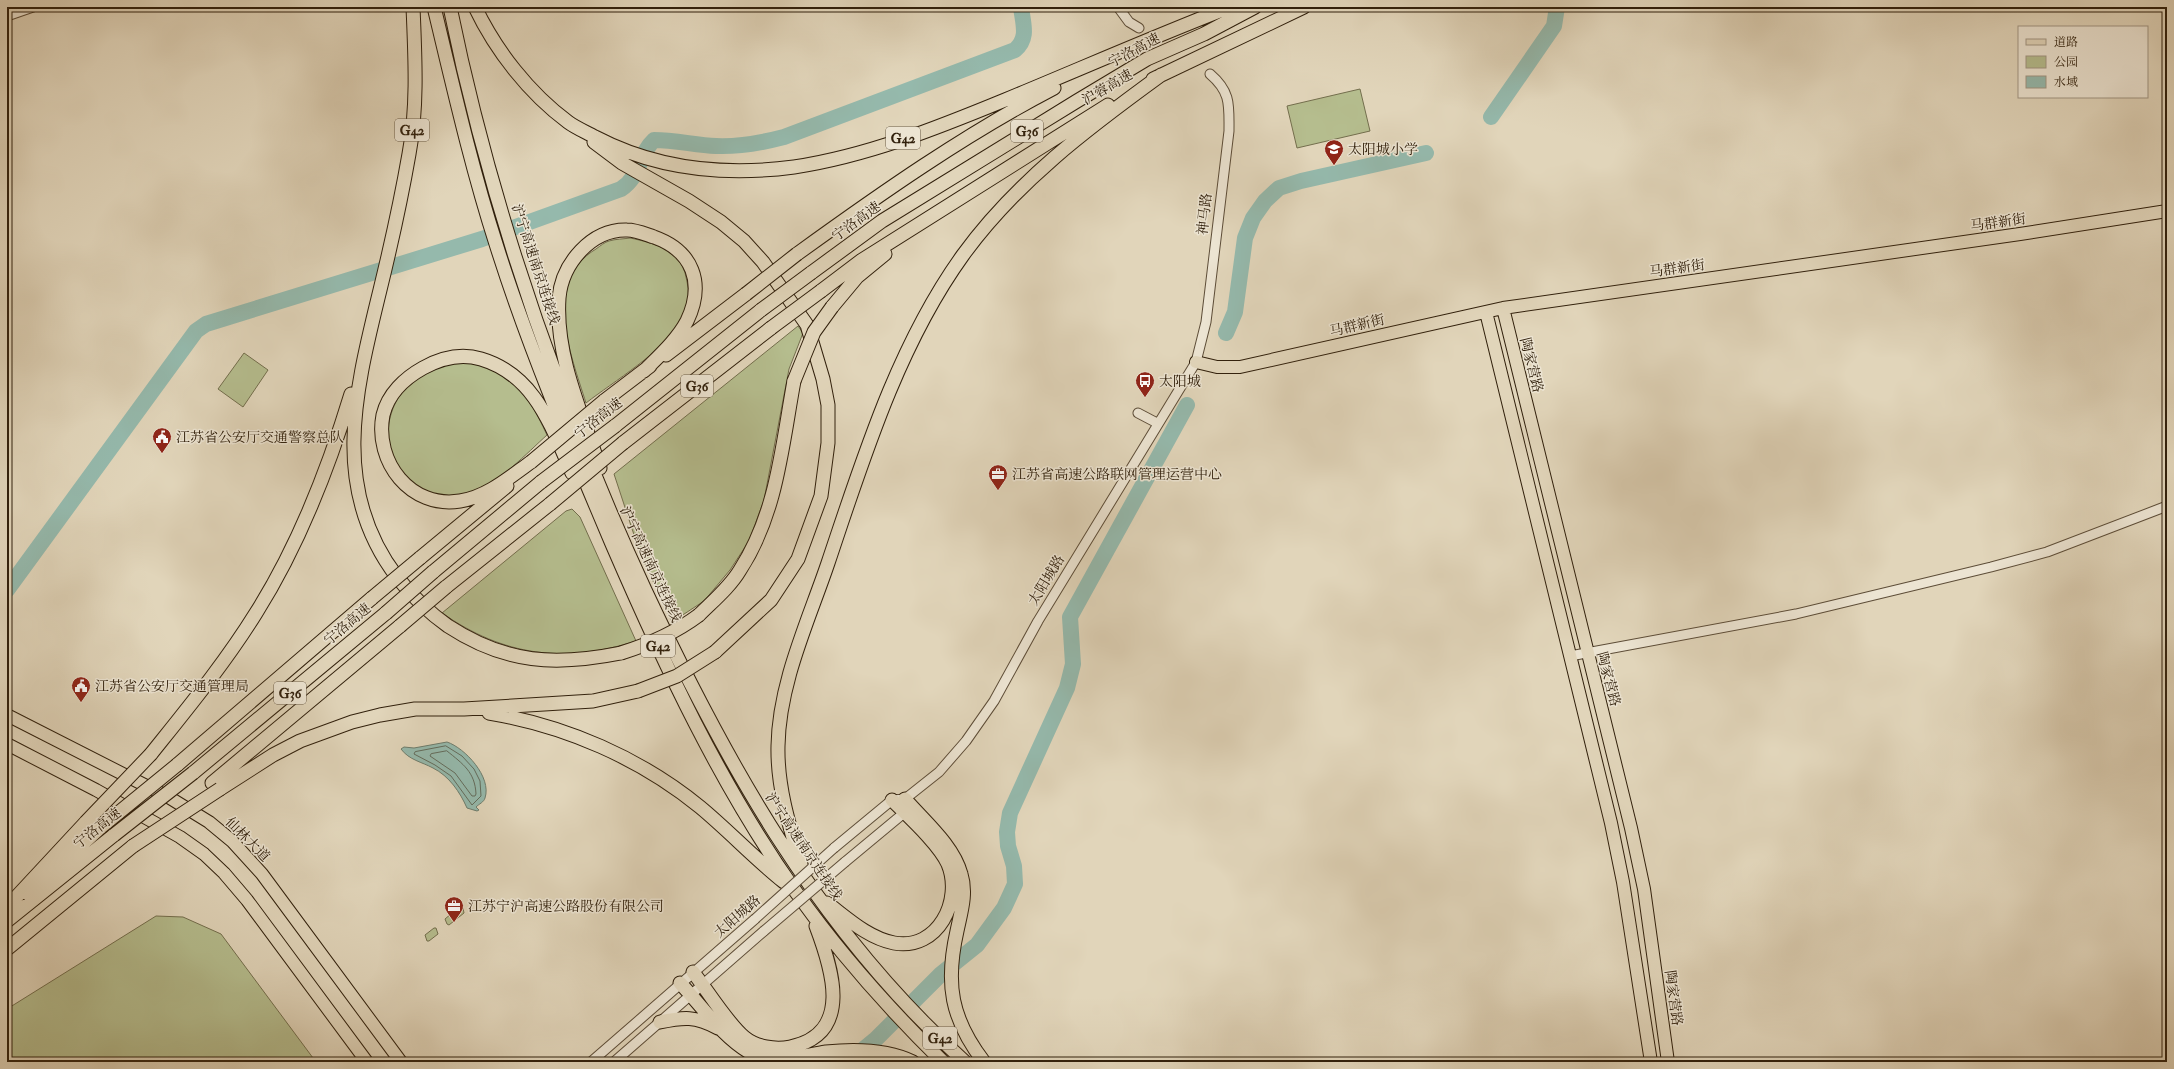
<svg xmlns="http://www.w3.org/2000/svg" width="2174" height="1069" viewBox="0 0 2174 1069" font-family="'IM FELL Double Pica','Noto Serif SC',serif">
<rect width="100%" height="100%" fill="#e1d5ba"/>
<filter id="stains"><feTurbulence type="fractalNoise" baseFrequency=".005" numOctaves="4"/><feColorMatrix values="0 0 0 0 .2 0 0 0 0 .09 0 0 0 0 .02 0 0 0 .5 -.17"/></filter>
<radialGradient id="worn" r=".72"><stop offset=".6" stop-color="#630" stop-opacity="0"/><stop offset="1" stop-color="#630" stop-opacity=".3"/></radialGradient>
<path fill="#b5bd8e" stroke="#736e4d" d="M 1360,89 L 1370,131 L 1297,148 L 1287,106 Z
M 630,238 C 654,243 681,250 686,277 C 690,293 689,308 681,322 C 664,351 613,382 586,403 C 571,355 541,282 596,249 C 600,246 605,242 609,241 C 615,239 624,239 630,238 Z
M 798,326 L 803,333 L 789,369 L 764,500 L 749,541 L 730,570 L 704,601 L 672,622 L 640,553 L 614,474 Z
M 244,353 L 268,370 L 243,407 L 218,389 Z
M 456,362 C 511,365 525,389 547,435 C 527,453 499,483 473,492 C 392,517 357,416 422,374 C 431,368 445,365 456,362 Z
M 572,509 L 580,517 L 636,641 C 564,664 504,656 442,613 L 566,511 Z
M 459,907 L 463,908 L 464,913 L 449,925 L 447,924 L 445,919 Z
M 156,916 L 183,917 L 221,934 L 316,1062 L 7,1062 L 7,1009 Z
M 434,928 L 436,928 L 438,934 L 429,941 L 427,941 L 425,935 Z"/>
<path fill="#95b9ac" stroke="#6d7c6c" d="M 447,742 C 465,748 492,777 485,798 C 484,802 479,804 476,807 L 479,810 L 477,811 L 467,808 C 460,792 449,776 433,768 C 422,762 409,760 401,749 L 404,747 L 414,748 Z"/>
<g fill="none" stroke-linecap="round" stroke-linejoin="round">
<path stroke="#636c5c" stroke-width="1" d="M 446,746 L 462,756 L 474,769 L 480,781 L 481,796 L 472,805 L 451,776 L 435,765 L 414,754 L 415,752 Z
M 447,751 C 463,764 475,772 476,794 L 475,796 L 472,796 L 455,773 L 430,756 L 431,754 Z"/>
<path stroke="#95b9ac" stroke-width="16" d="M 1491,117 L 1554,26 L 1557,7
M 1226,333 L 1235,312 L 1245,238 L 1253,218 L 1265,201 L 1279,188 L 1301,181 L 1426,153
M 7,590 L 196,331 L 206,324 L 482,239 L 621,189 C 641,176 638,155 654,140 C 675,140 695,145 716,146 C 740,147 761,143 784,137 L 1015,50 C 1029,38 1023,24 1021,7
M 848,1062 L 876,1039 L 941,974 L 977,945 L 1004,908 L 1015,884 L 1014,866 L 1008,846 L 1007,832 L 1010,813 L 1067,688 L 1073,664 L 1070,617 L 1187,405"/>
<defs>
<path id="minor" d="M 1118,7 L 1129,22 L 1139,28
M 7,16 L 33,7
M 1138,413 L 1157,423
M 1570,656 L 1796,614 L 1991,567 L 2047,552 L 2167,506
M 834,848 L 892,800 L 905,799 L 939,772 L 966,741 L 994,701 L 1038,621 L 1196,362 L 1206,322 L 1229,131 C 1229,105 1231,92 1210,74
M 845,862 L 904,813 L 905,807
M 591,1062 L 755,919
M 614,1062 L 764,931"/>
<path id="major" d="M 1503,308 L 1631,828 L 1644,889 L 1668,1062
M 1486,312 L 1611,823 L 1623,882 L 1651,1062
M 1196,362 L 1217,367 L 1240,367 L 1503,308 L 2020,234 L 2167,211
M 7,715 L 170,798 L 209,822 L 232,841 L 262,874 L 401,1062
M 7,744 L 96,790 L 180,837 L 204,854 L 224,873 L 247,900 L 367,1062"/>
<path id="highway" d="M 413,7 C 415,56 418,106 409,154 C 401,200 391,245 380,290 C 356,389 329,488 397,577 C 412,596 428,612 448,626 C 506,664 556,666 621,653
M 434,7 C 453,86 471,166 496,244 C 528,346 570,445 612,544 C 664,664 720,785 796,892 C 840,954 889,1009 943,1062
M 450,7 C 491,208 559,404 645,590 C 728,767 818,929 965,1062
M 475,7 C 496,51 529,93 568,122 C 576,128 586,132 595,137 C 656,169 726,176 794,167 C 867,156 937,128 1005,100 C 1080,69 1155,36 1230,7
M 1153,79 L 1304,7
M 594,142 L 622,163 L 689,201 L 721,222 L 744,241 L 763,262 L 807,325 L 823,379 L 828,405 L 828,443 L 821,496 L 798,559 L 771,600 L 715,652
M 797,254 C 880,194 964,135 1054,88
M 811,273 L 882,221 L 1077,101 L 1147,59 L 1204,34 L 1255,7
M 821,291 L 862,260 L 1108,105
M 832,307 L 857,277 L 885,254
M 666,355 L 746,294
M 604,401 L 650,366
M 615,426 L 761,310
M 623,443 L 771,328
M 531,462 C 510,477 487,497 460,501 C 411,509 374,462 383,415 C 388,394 405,378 423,368 C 441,358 461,353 481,359 C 535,375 551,426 572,473
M 600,468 C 582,414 555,356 559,298 C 562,264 591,229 627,230 C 636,230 645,234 654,237 C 693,251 705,283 687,321 C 677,340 659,356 644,371
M 420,558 L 507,486
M 433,572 L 541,482
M 446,587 L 550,504
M 699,615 C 713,601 730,587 740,570 C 777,513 782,446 794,381
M 489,713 C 566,726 640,758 700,807 C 729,831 755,859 784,882
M 151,754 C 187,709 225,663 256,613 C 299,545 328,470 351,394
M 177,765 L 372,598
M 193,773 L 386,613
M 212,783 L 400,626
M 220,789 L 273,755 L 300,741 L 352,722 L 380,715 L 415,709 L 464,709 L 593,701 L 638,691
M 905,799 C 925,822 953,845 961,874 C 967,893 961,912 957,931 C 945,984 951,1019 984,1062
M 802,868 C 790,828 777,788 778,746 C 779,683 808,622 828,563 C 863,459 898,345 963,255 C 1016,182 1088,128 1161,75
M 28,894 L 101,827
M 827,903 C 847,918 868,938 894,943 C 938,951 963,900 948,864 C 939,844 908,816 892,800
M 7,907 L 86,822
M 7,921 L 114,835
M 7,949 L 133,846
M 693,972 C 707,990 728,1024 744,1037 C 756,1047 775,1050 790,1047 C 854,1034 832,968 816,926
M 680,983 C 702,1006 721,1035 749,1052 C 774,1066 800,1056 826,1052 C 855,1049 886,1049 913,1062
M 660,1022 C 684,1017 695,1016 718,1028"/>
</defs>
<use href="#minor" stroke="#5d4d38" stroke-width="11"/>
<use href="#major" stroke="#31200c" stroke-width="14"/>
<use href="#highway" stroke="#31200c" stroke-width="15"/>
<use href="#minor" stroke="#ece4d2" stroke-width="9"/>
<use href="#major" stroke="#e1d5ba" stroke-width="12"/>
<use href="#highway" stroke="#e1d5ba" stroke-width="13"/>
<defs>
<path id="minor-bridge" d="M 755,919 L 834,848
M 764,931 L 845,862"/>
<path id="highway-bridge" d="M 746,294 L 797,254
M 761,310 L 811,273
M 771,328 L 821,291
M 794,381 L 814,332 L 832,307
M 531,462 L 604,401
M 541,482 L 615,426
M 550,504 L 623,443
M 372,598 L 420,558
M 386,613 L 433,572
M 400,626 L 446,587
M 621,653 C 650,644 675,633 699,615
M 638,691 L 677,676 L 715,652
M 86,822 L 151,754
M 101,827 L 177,765
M 114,835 L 193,773
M 133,846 L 220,789"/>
</defs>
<use href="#minor-bridge" stroke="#5d4d38" stroke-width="11" stroke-linecap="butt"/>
<use href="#highway-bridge" stroke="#31200c" stroke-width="15" stroke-linecap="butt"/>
<use href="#minor-bridge" stroke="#ece4d2" stroke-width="9"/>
<use href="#highway-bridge" stroke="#e1d5ba" stroke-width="13"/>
</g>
<defs>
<symbol id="school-pin" viewBox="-11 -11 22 30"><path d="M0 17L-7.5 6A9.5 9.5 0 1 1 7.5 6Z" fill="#8f2418" stroke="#ece4d2"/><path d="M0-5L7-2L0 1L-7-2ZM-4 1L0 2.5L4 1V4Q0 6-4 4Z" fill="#fff"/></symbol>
<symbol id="bus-pin" viewBox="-11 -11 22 30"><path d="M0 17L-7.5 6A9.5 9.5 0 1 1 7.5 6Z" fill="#8f2418" stroke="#ece4d2"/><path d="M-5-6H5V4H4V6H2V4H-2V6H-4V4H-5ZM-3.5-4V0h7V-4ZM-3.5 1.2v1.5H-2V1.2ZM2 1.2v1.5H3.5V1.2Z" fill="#fff"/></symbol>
<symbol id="civic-pin" viewBox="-11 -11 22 30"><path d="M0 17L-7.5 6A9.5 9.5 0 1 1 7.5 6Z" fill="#8f2418" stroke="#ece4d2"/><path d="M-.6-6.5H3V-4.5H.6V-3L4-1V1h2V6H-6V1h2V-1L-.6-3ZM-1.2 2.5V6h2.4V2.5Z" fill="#fff"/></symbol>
<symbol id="office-pin" viewBox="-11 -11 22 30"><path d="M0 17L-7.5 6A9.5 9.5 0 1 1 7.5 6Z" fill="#8f2418" stroke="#ece4d2"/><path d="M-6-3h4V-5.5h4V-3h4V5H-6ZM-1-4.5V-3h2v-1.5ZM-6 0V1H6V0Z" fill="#fff"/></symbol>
</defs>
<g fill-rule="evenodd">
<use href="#school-pin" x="1323" y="138" width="22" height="30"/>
<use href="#bus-pin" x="1134" y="370" width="22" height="30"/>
<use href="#civic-pin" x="151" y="426" width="22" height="30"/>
<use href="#office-pin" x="987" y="463" width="22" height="30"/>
<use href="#civic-pin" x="70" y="675" width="22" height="30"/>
<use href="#office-pin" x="443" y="895" width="22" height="30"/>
</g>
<g text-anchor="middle" stroke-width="3" stroke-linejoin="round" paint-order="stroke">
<g fill="#ece4d2" stroke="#695b47" stroke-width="1">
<rect x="395" y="119" width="34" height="22" rx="3"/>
<rect x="1011" y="120" width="32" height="22" rx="3"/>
<rect x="886" y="127" width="34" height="22" rx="3"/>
<rect x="681" y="375" width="32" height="22" rx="3"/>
<rect x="641" y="635" width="34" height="22" rx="3"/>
<rect x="274" y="682" width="32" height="22" rx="3"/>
<rect x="923" y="1027" width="34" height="22" rx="3"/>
</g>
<g font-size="13" font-weight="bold" fill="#31200c">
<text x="412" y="135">G42</text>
<text x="1027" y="136">G36</text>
<text x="903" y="143">G42</text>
<text x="697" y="391">G36</text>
<text x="658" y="651">G42</text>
<text x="290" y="698">G36</text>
<text x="940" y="1043">G42</text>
</g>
<g font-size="14" fill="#31200c" stroke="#ece4d2">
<text transform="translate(1134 50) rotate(-28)" y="5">宁洛高速</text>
<text transform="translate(1107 87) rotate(-30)" y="5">沪蓉高速</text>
<text transform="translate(1204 214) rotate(-84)" y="5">神马路</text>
<text transform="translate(856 221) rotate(-36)" y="5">宁洛高速</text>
<text transform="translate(1998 222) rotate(-8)" y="5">马群新街</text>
<text transform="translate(536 264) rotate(72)" y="5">沪宁高速南京连接线</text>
<text transform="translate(1677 268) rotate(-8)" y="5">马群新街</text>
<text transform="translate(1357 325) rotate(-13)" y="5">马群新街</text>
<text transform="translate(1532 365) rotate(76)" y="5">陶家营路</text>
<text transform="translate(598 418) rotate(-38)" y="5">宁洛高速</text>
<text transform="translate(651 564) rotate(65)" y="5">沪宁高速南京连接线</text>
<text transform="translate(1046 580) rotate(-59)" y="5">太阳城路</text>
<text transform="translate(347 624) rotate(-40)" y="5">宁洛高速</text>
<text transform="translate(1609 679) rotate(75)" y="5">陶家营路</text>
<text transform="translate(97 828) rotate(-38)" y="5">宁洛高速</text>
<text transform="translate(248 839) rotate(45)" y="5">仙林大道</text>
<text transform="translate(804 846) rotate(56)" y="5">沪宁高速南京连接线</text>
<text transform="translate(737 916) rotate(-41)" y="5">太阳城路</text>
<text transform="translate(1674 998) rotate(82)" y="5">陶家营路</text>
</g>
<g font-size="14" fill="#31200c" stroke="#ece4d2" text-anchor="start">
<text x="1348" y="154">太阳城小学</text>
<text x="1159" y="386">太阳城</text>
<text x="176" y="442">江苏省公安厅交通警察总队</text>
<text x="1012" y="479">江苏省高速公路联网管理运营中心</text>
<text x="95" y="691">江苏省公安厅交通管理局</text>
<text x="468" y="911">江苏宁沪高速公路股份有限公司</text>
</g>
</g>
<rect width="2174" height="1069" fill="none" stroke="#e1d5ba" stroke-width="24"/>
<rect x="8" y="8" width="2158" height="1053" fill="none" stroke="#31200c" stroke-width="2"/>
<rect x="12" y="12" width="2150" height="1045" fill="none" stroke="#31200c"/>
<rect x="2018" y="26" width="130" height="72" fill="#ece4d2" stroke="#a19683"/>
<rect x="2026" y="39" width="20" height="6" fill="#e1d5ba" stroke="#a19683"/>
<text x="2054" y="46" font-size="12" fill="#31200c">道路</text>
<rect x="2026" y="56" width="20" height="12" fill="#b5bd8e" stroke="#a19683"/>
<text x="2054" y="66" font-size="12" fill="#31200c">公园</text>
<rect x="2026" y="76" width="20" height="12" fill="#95b9ac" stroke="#a19683"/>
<text x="2054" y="86" font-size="12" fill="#31200c">水域</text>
<rect width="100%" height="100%" filter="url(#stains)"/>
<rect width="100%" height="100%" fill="url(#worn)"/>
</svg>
